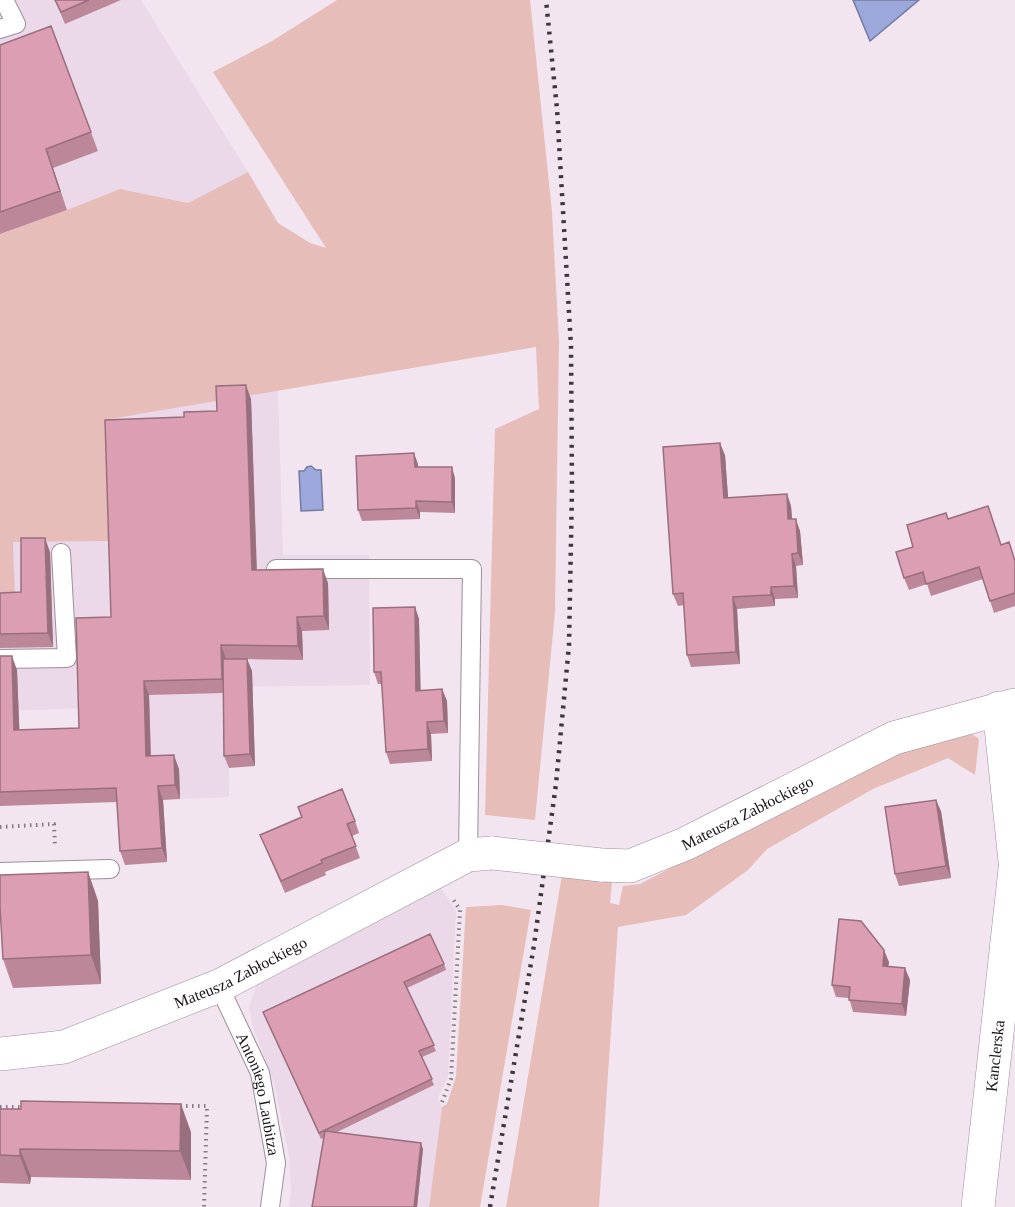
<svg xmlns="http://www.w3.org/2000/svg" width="1015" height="1207" viewBox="0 0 1015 1207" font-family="'Times New Roman',serif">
<rect width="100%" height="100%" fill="#f2e5f0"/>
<path fill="#ebd8e9" d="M 0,0 L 141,0 L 248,172 L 188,203 L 120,189 L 67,210 L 0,234 Z
M 278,390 L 283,555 L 369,555 L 370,685 L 227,687 L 229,797 L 148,800 L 118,707 L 0,711 L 0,542 L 113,541 L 110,419 Z
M 441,888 L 456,911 L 448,1077 L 438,1098 L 442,1107 L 429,1207 L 289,1207 L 291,1189 L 289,1156 L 274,1083 L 253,1027 L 249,1007 L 256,986 Z"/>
<path fill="#e6bdb9" d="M 337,0 L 530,0 L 552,212 L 559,342 L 555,612 L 535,820 L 485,815 L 495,429 L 539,409 L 536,347 L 110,419 L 113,541 L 13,542 L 15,599 L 0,599 L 0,234 L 67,210 L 120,189 L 188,203 L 248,172 L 278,223 L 310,243 L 326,248 L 213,72 L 272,41 Z
M 972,734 L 979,739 L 975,775 L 948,758 L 873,789 L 767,849 L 748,870 L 686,915 L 618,927 L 599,1207 L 506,1207 L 562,875 L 612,882 L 610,903 L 619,905 L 623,886 L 640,884 L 898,750 L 959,735 Z
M 502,905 L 531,910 L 480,1207 L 429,1207 L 442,1107 L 447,1104 L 456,1076 L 466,907 Z"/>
<path fill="#9ca7db" stroke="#757ba0" stroke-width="1.5" d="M 853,0 L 919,0 L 870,41 Z
M 311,466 L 316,470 L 321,470 L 323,510 L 301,511 L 299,471 L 304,471 L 307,467 Z"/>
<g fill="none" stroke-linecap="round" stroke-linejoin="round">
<defs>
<g id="lane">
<path d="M 0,29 L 16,24 L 4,0"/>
<path d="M 276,569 L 472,569 L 468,855"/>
<path d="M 0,659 L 67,658 L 61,553"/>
<path d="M 0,872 L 110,869"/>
<path id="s1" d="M 219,986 L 260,1073 L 276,1163 L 270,1207"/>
</g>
<g id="street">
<path d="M 999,708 L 1015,861"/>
<path id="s2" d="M 601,865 L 630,866 L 685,844 L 894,738 L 1015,705"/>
<path id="s3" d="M 0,1054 L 64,1047 L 198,994 L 219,986 L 468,855 L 492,853"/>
<path id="s4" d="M 978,1207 L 1015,869"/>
</g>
</defs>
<use href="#lane" stroke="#9c8f9a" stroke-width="20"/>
<use href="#street" stroke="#9c8f9a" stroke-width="34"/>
<path stroke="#837a82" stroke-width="4" stroke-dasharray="1.5 4.5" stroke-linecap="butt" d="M 0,827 L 54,824 L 55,846
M 442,1102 L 451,1079 L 460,910 L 453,899
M 180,1106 L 207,1106 L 204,1207
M 0,1107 L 25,1107"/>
<use href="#lane" stroke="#fff" stroke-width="18"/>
<use href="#street" stroke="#fff" stroke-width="33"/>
<path stroke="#3d373c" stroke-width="4.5" stroke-dasharray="3 6" stroke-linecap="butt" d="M 490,1207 L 534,945 L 556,784 L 569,645 L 572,489 L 571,346 L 557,109 L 546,0"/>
<defs>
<path id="street-bridge" d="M 492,853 L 601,865"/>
</defs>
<use href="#street-bridge" stroke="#9c8f9a" stroke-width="34" stroke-linecap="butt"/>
<use href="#street-bridge" stroke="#fff" stroke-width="33"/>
</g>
<path fill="#bc8899" d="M 55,0 L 121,0 L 65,24 Z
M 51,26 L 98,151 L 53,168 L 67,210 L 0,234 L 0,45 Z
M 251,399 L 257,570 L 328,583 L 329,630 L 302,631 L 303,660 L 247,659 L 252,671 L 255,766 L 229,768 L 224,756 L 223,693 L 149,695 L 151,756 L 179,769 L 180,799 L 163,800 L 167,862 L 125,865 L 120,851 L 117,802 L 0,806 L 0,656 L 17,670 L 19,730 L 79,728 L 111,617 L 184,417 L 217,411 Z
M 725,455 L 728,498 L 787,494 L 791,506 L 792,519 L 800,531 L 803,565 L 796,566 L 798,598 L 775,599 L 775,606 L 737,609 L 740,664 L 691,667 L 687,655 L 684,605 L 678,606 L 673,594 Z
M 418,464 L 418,467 L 455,478 L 455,513 L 420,512 L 420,519 L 362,521 L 358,510 Z
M 988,506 L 1001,544 L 1015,560 L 1015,606 L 994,613 L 983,579 L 931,596 L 927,584 L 909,590 L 904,578 L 913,547 L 948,519 Z
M 50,552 L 53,647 L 0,648 L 0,593 L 21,592 Z
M 415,607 L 419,619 L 420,690 L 442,689 L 447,701 L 448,733 L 431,734 L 432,761 L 390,764 L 386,752 L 382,684 L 378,684 L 374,672 Z
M 298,807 L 355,821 L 359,833 L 352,836 L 360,858 L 325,872 L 326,875 L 285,893 L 260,835 L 301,817 Z
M 941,811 L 951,878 L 899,886 L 895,874 Z
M 88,872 L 98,901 L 101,984 L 13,988 L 3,959 Z
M 889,962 L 888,966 L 910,980 L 906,1016 L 853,1012 L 849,998 L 836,997 L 832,985 Z
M 444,964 L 446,970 L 407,988 L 436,1051 L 422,1057 L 434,1085 L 335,1133 L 423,1149 L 417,1207 L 312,1207 L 324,1138 L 321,1139 L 263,1012 Z
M 0,1109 L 191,1132 L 191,1180 L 31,1177 L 30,1184 L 0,1183 Z"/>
<path fill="#996f7d" d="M 246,385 L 251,399 L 257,584 L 252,570 Z
M 720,443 L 725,455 L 729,510 L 724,498 Z
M 414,453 L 418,464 L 418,478 L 415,467 Z
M 452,467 L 455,478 L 455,513 L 452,502 Z
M 787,494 L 791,506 L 793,531 L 788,519 Z
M 416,501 L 420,512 L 420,519 L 416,508 Z
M 796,519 L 800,531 L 803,565 L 798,553 Z
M 45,538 L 50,552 L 53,647 L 48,633 Z
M 792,554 L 796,566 L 798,598 L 794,586 Z
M 323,569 L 328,583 L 329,630 L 324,616 Z
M 771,587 L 775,599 L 775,606 L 771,595 Z
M 733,597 L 737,609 L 740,664 L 736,652 Z
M 415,607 L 419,619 L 421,703 L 416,691 Z
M 297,617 L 302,631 L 303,660 L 298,646 Z
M 221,645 L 226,659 L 227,693 L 222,679 Z
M 12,656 L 17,670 L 20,744 L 14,730 Z
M 247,659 L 252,671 L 255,766 L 250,754 Z
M 144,681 L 149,695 L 151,770 L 146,756 Z
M 442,689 L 447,701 L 448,733 L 444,721 Z
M 427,722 L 431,734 L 432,761 L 428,749 Z
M 174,755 L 179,769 L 180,799 L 175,785 Z
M 158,786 L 163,800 L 167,862 L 162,848 Z
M 936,800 L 941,811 L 951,878 L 946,866 Z
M 88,872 L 98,901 L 101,984 L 91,955 Z
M 884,950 L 889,962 L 887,978 L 883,966 Z
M 905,968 L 910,980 L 906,1016 L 902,1004 Z
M 181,1104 L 191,1132 L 191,1180 L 180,1151 Z
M 421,1143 L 423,1149 L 417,1207 L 414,1207 Z
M 20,1149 L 31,1177 L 30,1184 L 20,1156 Z"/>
<path fill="#db9eb2" stroke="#996f7d" stroke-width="1.5" d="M 55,0 L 89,0 L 61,12 Z
M 51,26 L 91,132 L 46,149 L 60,191 L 0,212 L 0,45 Z
M 246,385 L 252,570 L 323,569 L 324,616 L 297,617 L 298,646 L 221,645 L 222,679 L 144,681 L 146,756 L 174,755 L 175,785 L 158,786 L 162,848 L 120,851 L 116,788 L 0,792 L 0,656 L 12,656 L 14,730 L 79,728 L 76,618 L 111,617 L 105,420 L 184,417 L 184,412 L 217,411 L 216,386 Z
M 720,443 L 724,498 L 787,494 L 788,519 L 796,519 L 798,553 L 792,554 L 794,586 L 771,587 L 771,595 L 733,597 L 736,652 L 687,655 L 683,593 L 673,594 L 663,447 Z
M 414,453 L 415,467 L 452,467 L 452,502 L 416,501 L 416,508 L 358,510 L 356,456 Z
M 988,506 L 1001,545 L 1009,542 L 1015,561 L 1015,593 L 990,601 L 979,567 L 926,584 L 923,572 L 904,578 L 896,552 L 913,547 L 907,525 L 946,513 L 948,519 Z
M 21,538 L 45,538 L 48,633 L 0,634 L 0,593 L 21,592 Z
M 415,607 L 416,691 L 442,689 L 444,721 L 427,722 L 428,749 L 386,752 L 381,672 L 374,672 L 373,608 Z
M 223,659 L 247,659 L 250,754 L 224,756 Z
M 342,789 L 355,821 L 347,824 L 356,846 L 321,860 L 322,863 L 281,881 L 260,835 L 302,817 L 298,807 Z
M 936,800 L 946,866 L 895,874 L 885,807 Z
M 88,872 L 91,955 L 3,959 L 0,907 L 0,875 Z
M 839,919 L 861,921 L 884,950 L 883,966 L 905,968 L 902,1004 L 849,1000 L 850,987 L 832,985 Z
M 430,934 L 444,964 L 404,982 L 434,1045 L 419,1051 L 432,1079 L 319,1133 L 263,1012 Z
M 21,1101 L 181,1104 L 180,1151 L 20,1149 L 20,1156 L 0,1155 L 0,1109 L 21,1109 Z
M 325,1131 L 421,1143 L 414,1207 L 312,1207 Z"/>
<g text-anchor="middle" stroke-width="4.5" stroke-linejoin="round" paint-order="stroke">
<g font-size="16" fill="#191418" stroke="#f2e5f0">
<text dy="6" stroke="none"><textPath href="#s2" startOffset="158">Mateusza Zabłockiego</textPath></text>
<text dy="6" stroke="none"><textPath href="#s3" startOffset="256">Mateusza Zabłockiego</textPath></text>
<text dy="6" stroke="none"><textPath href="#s4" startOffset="152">Kanclerska</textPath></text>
<text dy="6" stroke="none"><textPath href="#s1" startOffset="116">Antoniego Laubitza</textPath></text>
</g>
</g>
</svg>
